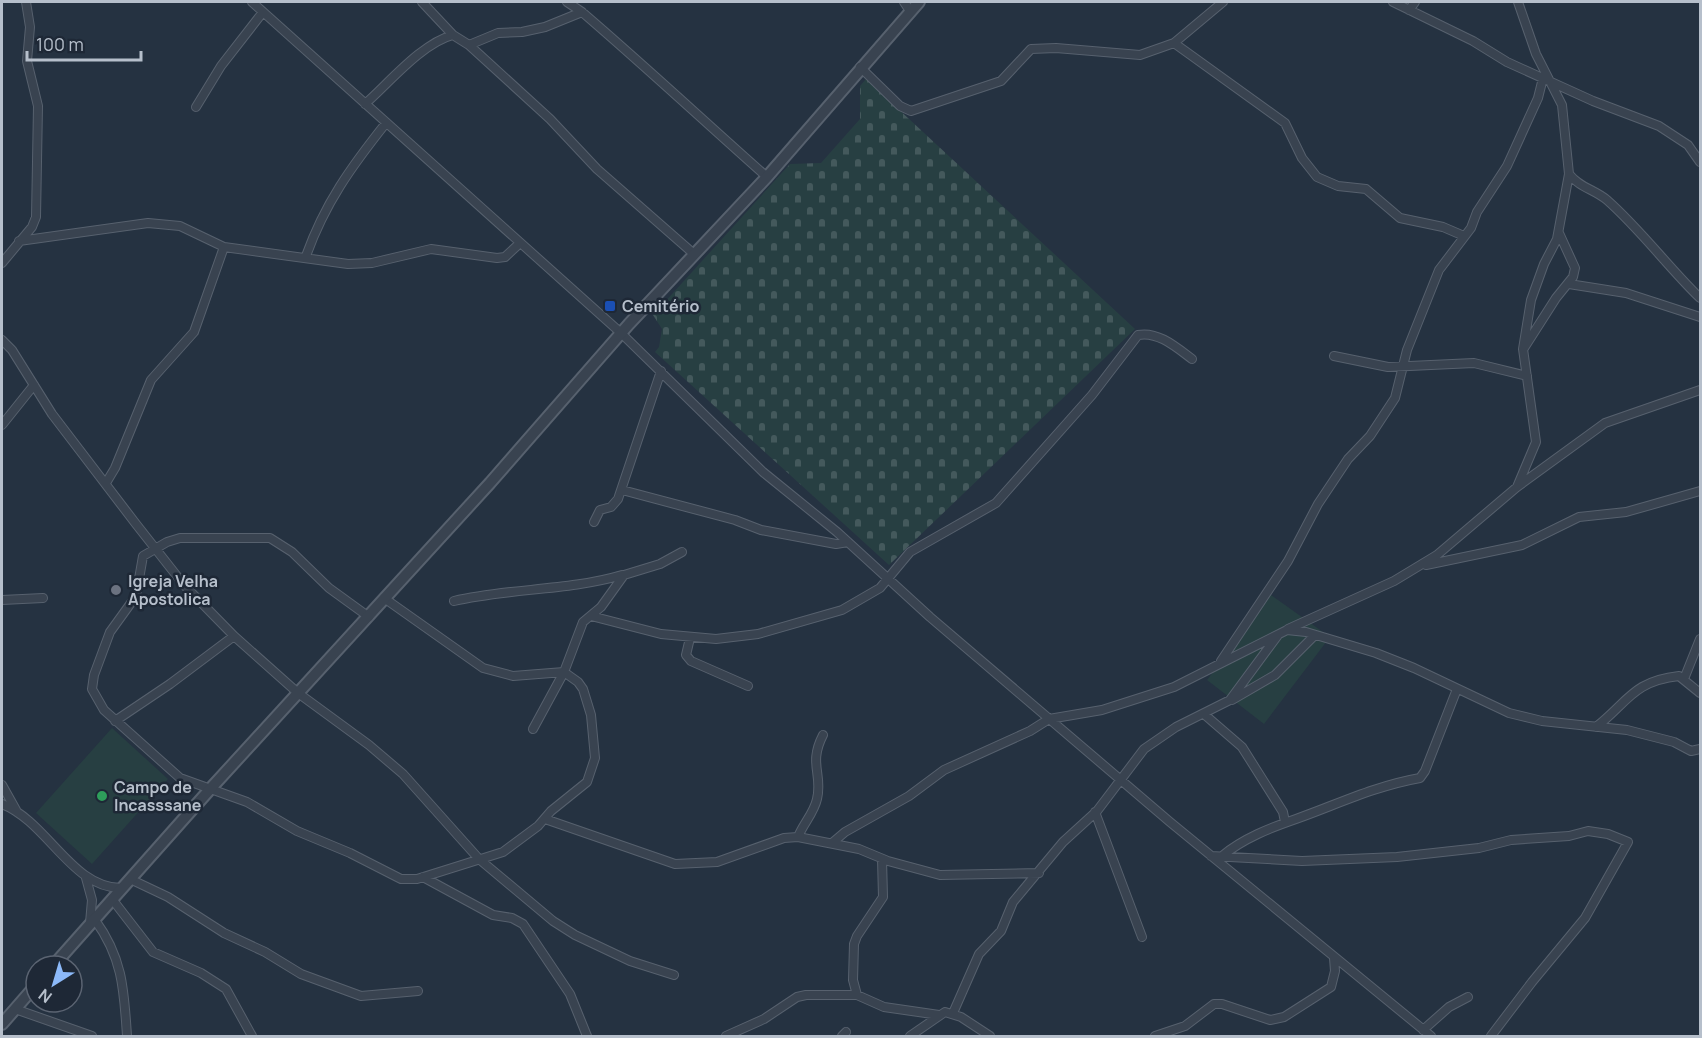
<svg xmlns="http://www.w3.org/2000/svg" width="1702" height="1038" viewBox="0 0 1702 1038" font-family="Manrope,sans-serif">
<defs>
<pattern id="cemetery-stones" width="16" height="16" patternUnits="userSpaceOnUse" patternTransform="scale(1.5)"><rect width="16" height="16" fill="#273f42"/><path d="M2 7V4a2 2 0 0 1 4 0v3zM10 15v-3a2 2 0 0 1 4 0v3z" fill="#44595c"/></pattern>
</defs>
<rect width="100%" height="100%" fill="#253241"/>
<path fill="url(#cemetery-stones)" d="M 866,79 L 1135,329 L 889,565 L 655,352 L 659,347 L 662,329 L 653,315 L 790,164 L 821,163 L 860,119 L 860,86 Z"/>
<path fill="#273f42" d="M 1271,595 L 1330,637 L 1264,724 L 1207,680 Z
M 112,728 L 168,779 L 92,864 L 36,813 Z"/>
<g fill="none" stroke-linecap="round" stroke-linejoin="round">
<defs>
<path id="minor" d="M 252,2 L 621,333 L 763,472 L 837,532 L 930,617 L 1170,822 L 1431,1036
M 422,2 L 453,35
M 567,2 L 582,12
M 904,2 L 910,11
M 1393,2 L 1473,41 L 1507,62 L 1593,101 L 1659,126 L 1688,145 L 1700,162
M 1409,10 L 1415,2
M 1174,43 L 1285,123 L 1302,158 L 1317,177 L 1338,186 L 1366,189 L 1400,218 L 1443,227 L 1464,236
M 469,45 L 550,119 L 597,169 L 694,254
M 860,67 L 900,106 L 911,111 L 1001,81 L 1031,49 L 1056,48 L 1140,55 L 1174,43 L 1223,2
M 365,104 C 389,83 422,43 453,35 L 469,45 L 498,33 L 522,32 L 545,27 L 582,12 C 645,66 705,122 767,177
M 196,107 L 221,66 L 263,12
M 1569,174 C 1580,188 1594,189 1607,200 C 1641,230 1668,267 1700,298
M 19,241 L 148,223 L 180,226 L 224,247 L 348,264 L 372,263 L 431,249 L 497,258 L 505,257 L 520,243
M 306,256 C 325,203 351,167 386,123
M 2,263 L 32,227 L 36,217 L 38,106 L 27,61 L 30,27 L 26,2
M 1569,284 L 1626,293 L 1700,317
M 2,340 L 12,350 L 52,414 L 136,524 L 184,585 L 234,636 L 298,693 L 369,745 L 403,774 L 479,859 L 553,921 L 575,935 L 630,961 L 674,975
M 1524,348 L 1556,298 L 1573,277 L 1575,268 L 1559,233
M 1334,356 L 1388,367 L 1474,363 L 1527,376
M 2,425 L 34,385
M 106,483 L 115,468 L 151,380 L 194,332 L 224,247
M 1517,487 L 1536,442 L 1523,349 L 1531,300 L 1544,264 L 1557,239 L 1569,174 L 1562,105 L 1536,54 L 1518,2
M 622,490 L 735,520 L 761,530 L 836,544 L 848,542
M 594,522 L 600,510 L 611,507 L 618,499 L 661,371
M 1426,565 L 1522,545 L 1579,517 L 1626,512 L 1700,491
M 2,600 L 43,598
M 454,601 C 509,588 568,591 622,575
M 591,616 L 661,634 L 716,639 L 758,634 L 842,610 L 880,588 L 910,552 L 996,503 L 1092,395 L 1138,335 C 1158,331 1176,347 1192,359
M 369,617 L 329,588 L 292,552 L 270,538 L 180,538 L 167,542 L 143,556 L 136,596 L 110,632 L 94,675 L 92,689 L 104,710 L 180,778 L 247,802 L 297,831 L 350,853 L 401,879 L 417,879 L 503,852 L 538,826 L 551,811 L 587,782 L 595,758 L 591,715 L 583,689 L 578,682 L 564,672 L 513,676 L 483,668 L 384,598
M 1288,629 L 1394,581 L 1437,555 L 1517,487 L 1605,423 L 1700,390
M 690,638 L 686,655 L 691,661 L 748,686
M 1221,661 L 1288,561 L 1318,504 L 1348,459 L 1370,436 L 1395,398 L 1407,350 L 1439,270 L 1471,228 L 1477,212 L 1507,166 L 1538,98 L 1543,78
M 1684,679 L 1700,639
M 1232,700 L 1275,675 L 1315,635
M 1205,715 L 1242,747 L 1283,812 L 1285,822
M 115,721 L 170,684 L 234,636
M 1596,727 C 1628,702 1633,681 1679,676 L 1700,693
M 533,729 L 564,672 L 583,622 L 601,607 L 624,575 L 660,564 L 682,552
M 2,785 L 16,810
M 2,804 C 48,822 72,889 122,888
M 1095,812 L 1142,937
M 545,819 L 675,864 L 717,862 L 784,838 L 798,837 L 859,849 L 888,861 L 940,875 L 1039,873
M 798,837 C 803,824 814,813 817,799 C 823,774 808,764 823,735
M 832,843 L 845,832 L 909,796 L 944,770 L 1030,731 L 1049,719 L 1102,710 L 1174,687 L 1287,630 L 1306,632 L 1376,653 L 1414,668 L 1509,713 L 1542,721 L 1627,730 L 1674,742 L 1691,751 L 1700,749
M 1211,856 L 1302,861 L 1397,857 L 1479,848 L 1511,840 L 1569,836 L 1588,831 L 1608,834 L 1628,842 L 1585,918 L 1532,982 L 1491,1036
M 1222,856 C 1244,838 1270,828 1296,819 C 1338,804 1375,786 1420,778 L 1425,771 L 1457,689
M 423,877 L 493,915 L 512,918 L 523,924 L 570,994 L 587,1036
M 86,878 L 92,900 L 90,923
M 130,879 L 168,897 L 224,933 L 265,952 L 301,974 L 361,996 L 418,991
M 112,899 L 153,952 L 201,973 L 226,989 L 252,1036
M 95,920 C 123,958 124,991 127,1036
M 857,995 L 853,980 L 854,944 L 857,936 L 883,897 L 882,859
M 15,1009 L 92,1036
M 953,1013 L 979,954 L 1001,931 L 1013,902 L 1063,842 L 1097,811 L 1144,749 L 1176,727 L 1230,700 L 1278,635
M 1423,1030 L 1449,1007 L 1468,997
M 726,1036 L 764,1019 L 797,997 L 806,995 L 857,995 L 884,1007 L 939,1015
M 842,1036 L 846,1032
M 910,1036 L 945,1012 L 961,1017 L 990,1036
M 1155,1036 L 1185,1026 L 1214,1004 L 1222,1004 L 1270,1020 L 1284,1017 L 1331,987 L 1335,971 L 1334,958"/>
<path id="tertiary" d="M 53,966 L 212,787 L 490,483 L 629,324 L 767,177 L 919,2
M 2,1024 L 36,985"/>
</defs>
<use href="#minor" stroke="#57616e" stroke-width="10"/>
<use href="#tertiary" stroke="#57616e" stroke-width="14"/>
<use href="#minor" stroke="#394350" stroke-width="8"/>
<use href="#tertiary" stroke="#394350" stroke-width="10"/>
</g>
<rect fill="#1a4fb4" stroke="#1e2836" stroke-width="2" x="604" y="300" width="12" height="12" rx="3"/>
<circle fill="#6b7280" stroke="#1e2836" stroke-width="2" cx="116" cy="590" r="6"/>
<circle fill="#2e9e5b" stroke="#1e2836" stroke-width="2" cx="102" cy="796" r="6"/>
<g text-anchor="middle" stroke-width="5" stroke-linejoin="round" paint-order="stroke">
<g font-size="16" font-weight="bold" fill="#b6bfcb" stroke="#1e2836" text-anchor="start">
<text x="622" y="312">Cemitério</text>
<text x="128" y="587">Igreja Velha<tspan x="128" dy="18">Apostolica</tspan></text>
<text x="114" y="793">Campo de<tspan x="114" dy="18">Incasssane</tspan></text>
</g>
</g>
<rect width="1702" height="1038" fill="none" stroke="#b6bfcb" stroke-width="6"/>
<g transform="translate(54 984) rotate(217)"><circle r="28" fill="#1e2836" stroke="#5b6472" stroke-width="1.5"/>
<path d="M0-4.5L10 22L0 15L-10 22Z" fill="#8cb9f9"/>
<text y="-9" font-size="16" font-weight="bold" text-anchor="middle" fill="#b6bfcb">N</text>
</g>
<path d="M27 51v9h114v-9" fill="none" stroke="#b6bfcb" stroke-width="3"/>
<text x="36" y="51" font-size="18" fill="#b6bfcb" stroke="#1e2836" stroke-width="4.5" paint-order="stroke">100 m</text>
</svg>
